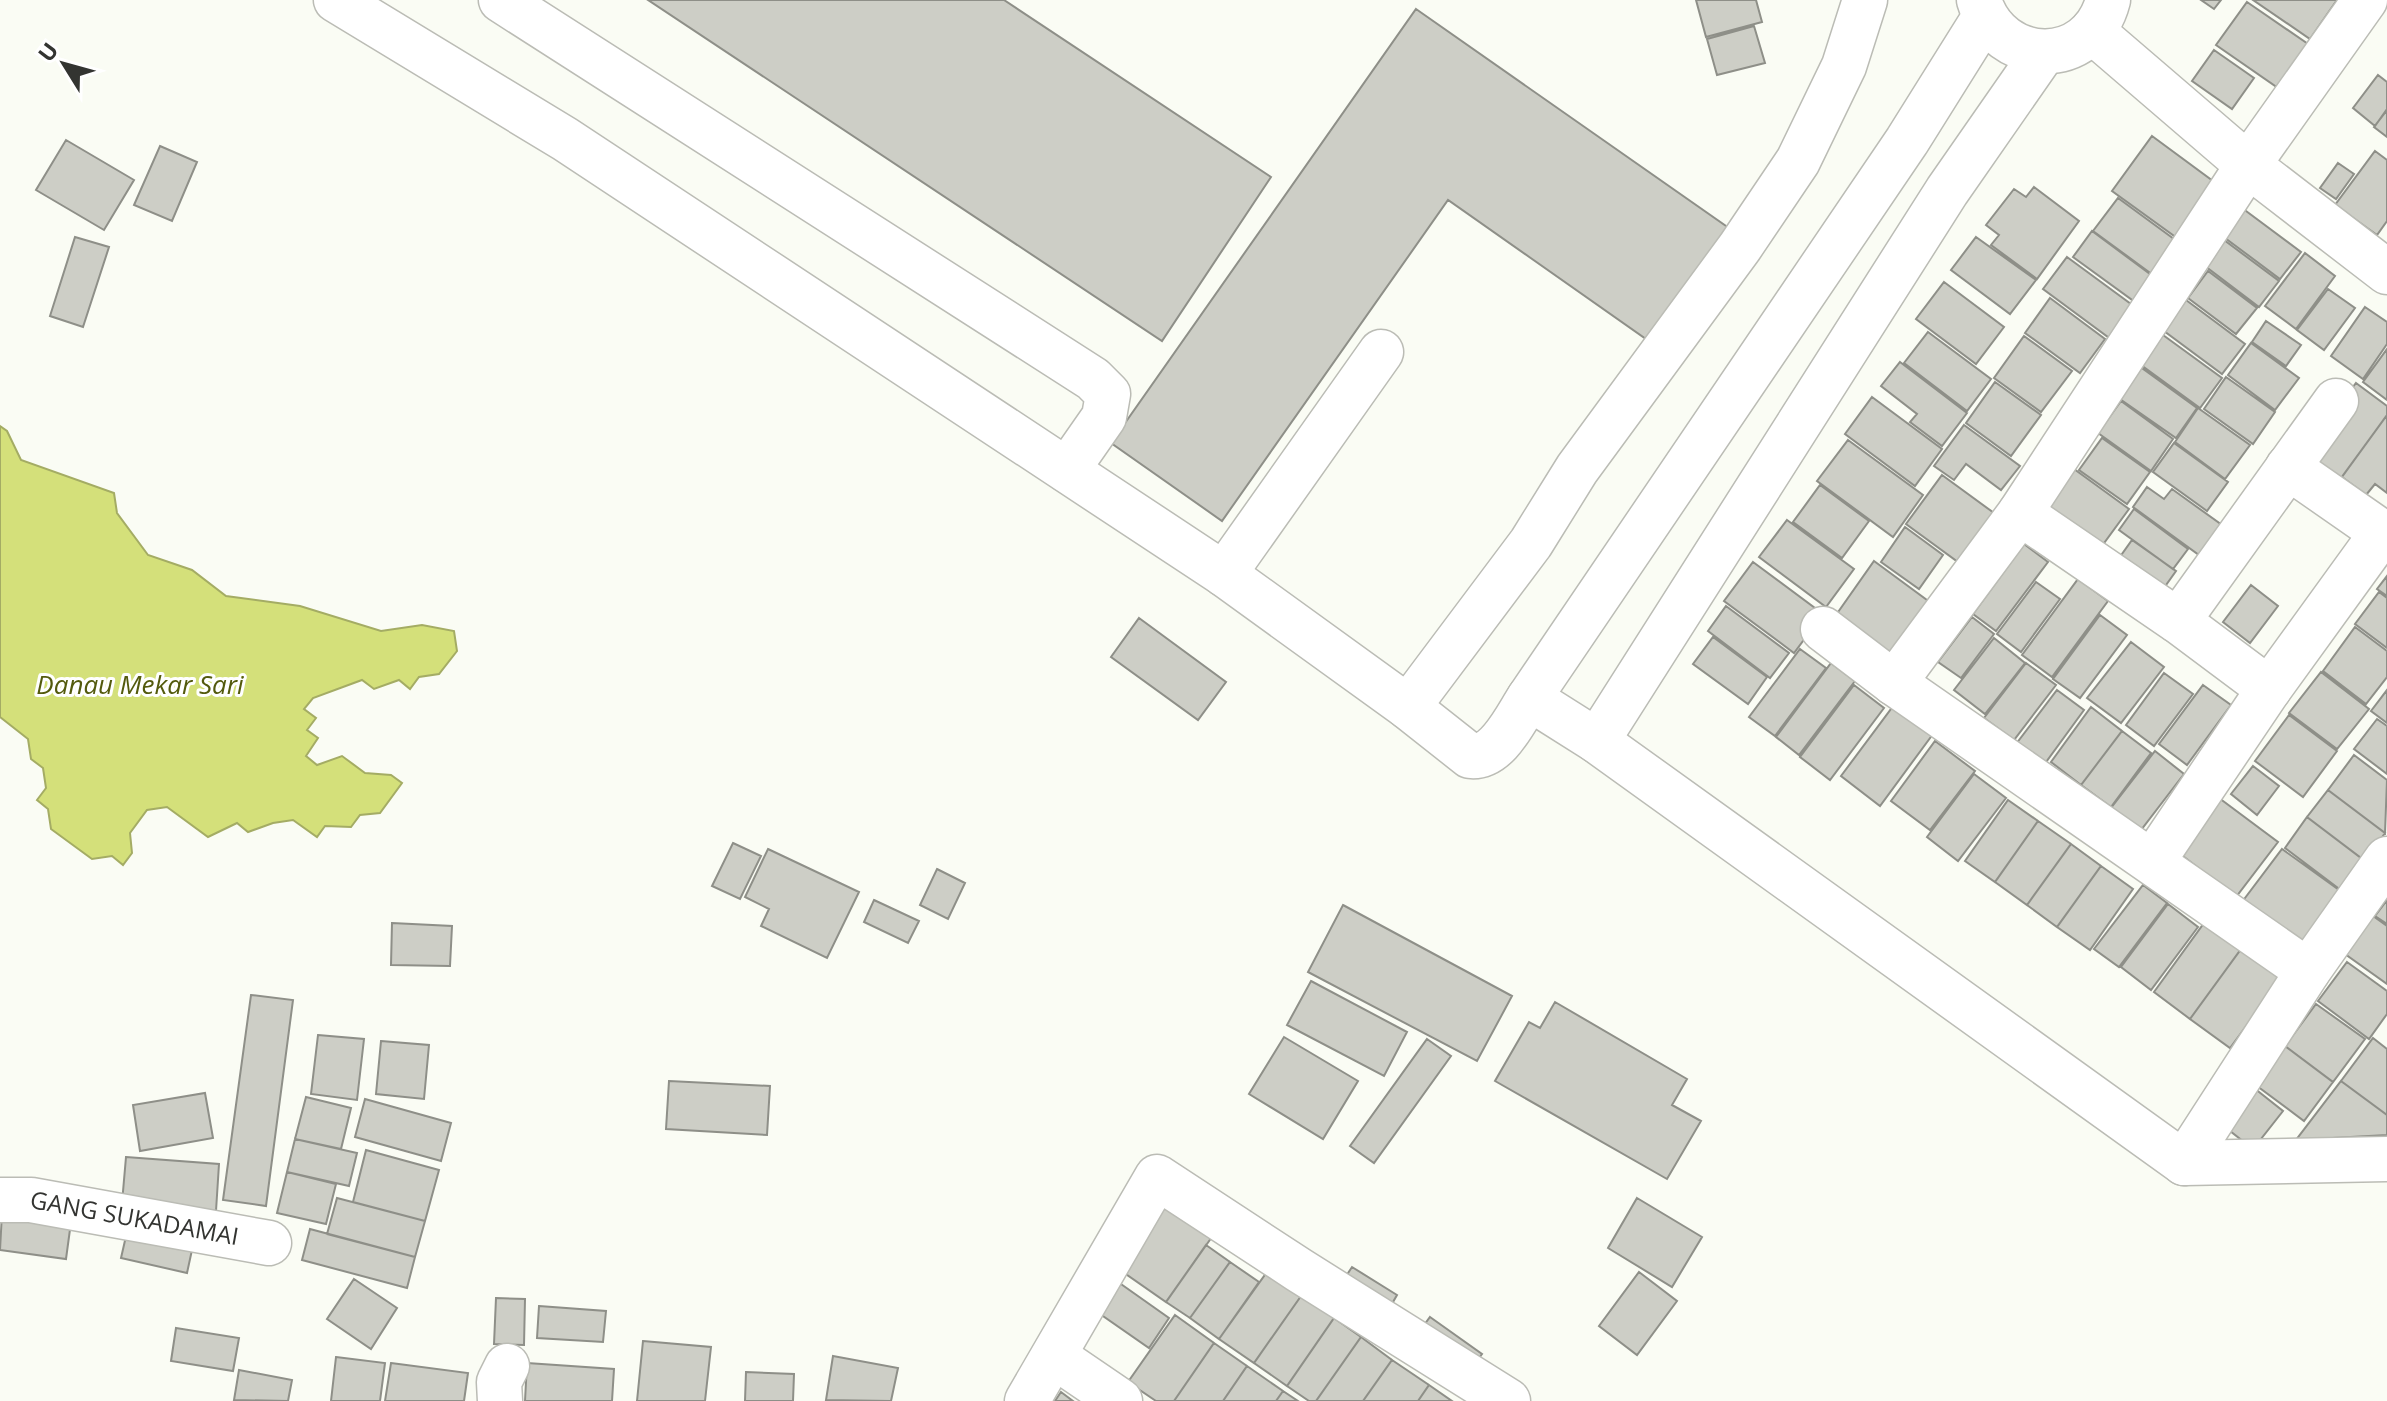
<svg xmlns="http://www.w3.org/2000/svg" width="2387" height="1401" viewBox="0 0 2387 1401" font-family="'Open Sans',sans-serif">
<rect width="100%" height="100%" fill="#fafcf4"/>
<path fill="#d4e07a" stroke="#a4ac64" stroke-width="2" d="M 0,426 L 7,431 L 21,460 L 114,493 L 117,513 L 148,555 L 192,570 L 226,596 L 300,606 L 381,631 L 422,625 L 454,631 L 457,651 L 439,674 L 419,677 L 410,689 L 399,680 L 374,689 L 362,680 L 313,698 L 304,709 L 316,718 L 307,730 L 318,738 L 306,756 L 317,765 L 342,756 L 365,773 L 391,775 L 402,783 L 380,813 L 360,815 L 351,827 L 325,826 L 317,837 L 293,820 L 273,823 L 248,832 L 237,823 L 208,837 L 167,807 L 147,810 L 130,833 L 132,853 L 123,865 L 112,856 L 92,859 L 51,829 L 48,809 L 37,800 L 46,788 L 43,768 L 31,759 L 28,739 L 0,717 Z"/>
<path fill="#cdcec6" stroke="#8e8f88" stroke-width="2" d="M 648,0 L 1004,0 L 1271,177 L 1162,341 Z
M 1696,0 L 1756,0 L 1762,22 L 1706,37 Z
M 2201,0 L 2221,0 L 2214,9 Z
M 2253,0 L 2337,0 L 2310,39 Z
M 2247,2 L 2311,46 L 2281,90 L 2216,45 Z
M 1416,9 L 1736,233 L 1656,346 L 1448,200 L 1222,521 L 1111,443 Z
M 1754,26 L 1765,63 L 1717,75 L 1707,39 Z
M 2214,50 L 2254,78 L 2232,109 L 2192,81 Z
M 2378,75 L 2387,82 L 2387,109 L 2375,126 L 2353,108 Z
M 2387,110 L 2387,137 L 2374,127 Z
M 2152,136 L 2217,184 L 2177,238 L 2112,191 Z
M 66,140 L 134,180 L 104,230 L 36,190 Z
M 160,146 L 197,162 L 172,221 L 134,205 Z
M 2375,151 L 2387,160 L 2387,221 L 2377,235 L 2335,205 Z
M 2338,163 L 2354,174 L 2336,199 L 2320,188 Z
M 2034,187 L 2079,221 L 2037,279 L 1991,245 L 1999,235 L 1986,225 L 2014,189 L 2026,197 Z
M 2118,198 L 2178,242 L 2153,275 L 2093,231 Z
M 2242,208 L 2301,252 L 2280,279 L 2221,235 Z
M 2092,231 L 2154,277 L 2135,302 L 2073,257 Z
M 75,237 L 109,247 L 83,327 L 50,316 Z
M 1976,237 L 2036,280 L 2010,314 L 1951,270 Z
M 2220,237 L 2279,281 L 2259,307 L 2201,263 Z
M 2305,253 L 2335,276 L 2296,329 L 2265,306 Z
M 2067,257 L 2135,307 L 2112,340 L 2043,289 Z
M 2208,271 L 2257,308 L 2236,334 L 2188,298 Z
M 1944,282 L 2004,327 L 1976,364 L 1916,319 Z
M 2328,289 L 2355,308 L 2324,350 L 2297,330 Z
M 2050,298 L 2105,339 L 2080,373 L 2025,333 Z
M 2186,300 L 2245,344 L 2222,374 L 2164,331 Z
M 2365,307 L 2387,322 L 2387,344 L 2363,379 L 2331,356 Z
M 2266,321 L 2301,345 L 2286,366 L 2252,342 Z
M 1928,332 L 1991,379 L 1967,411 L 1904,363 Z
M 2163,335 L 2222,378 L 2200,408 L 2141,365 Z
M 2024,336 L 2072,371 L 2041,412 L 1994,378 Z
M 2251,343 L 2299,378 L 2275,410 L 2228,375 Z
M 2387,349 L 2387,400 L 2363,382 Z
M 1900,362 L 1967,413 L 1942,446 L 1910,422 L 1917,414 L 1881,386 Z
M 2139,366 L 2197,408 L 2176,438 L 2117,397 Z
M 2226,377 L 2275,412 L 2253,444 L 2204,409 Z
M 1995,382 L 2041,415 L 2011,456 L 1966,423 Z
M 2356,383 L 2387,406 L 2387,415 L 2341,478 L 2305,452 Z
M 1872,397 L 1942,449 L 1915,486 L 1845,434 Z
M 2121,401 L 2173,439 L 2151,471 L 2098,433 Z
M 2198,408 L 2250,445 L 2225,479 L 2175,442 Z
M 2387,415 L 2387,493 L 2375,484 L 2366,495 L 2342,477 Z
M 1964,425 L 2020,466 L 2001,490 L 1966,464 L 1954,480 L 1934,466 Z
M 2102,438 L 2150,472 L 2127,504 L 2079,470 Z
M 1848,440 L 1923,495 L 1893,537 L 1817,481 Z
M 2174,443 L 2228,482 L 2207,511 L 2153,472 Z
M 2074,469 L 2129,509 L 2096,554 L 2041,515 Z
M 1942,475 L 1994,513 L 1958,562 L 1906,524 Z
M 1820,485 L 1869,521 L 1842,558 L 1793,522 Z
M 2147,487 L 2164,499 L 2172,489 L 2222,525 L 2199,555 L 2133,507 Z
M 2134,509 L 2188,549 L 2173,569 L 2119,530 Z
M 1787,520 L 1854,569 L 1826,607 L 1759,557 Z
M 1905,527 L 1943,555 L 1919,589 L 1881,562 Z
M 2132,540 L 2176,571 L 2161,592 L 2117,561 Z
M 2024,544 L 2048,562 L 1996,631 L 1973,614 Z
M 1874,561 L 1931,603 L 1893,657 L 1836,615 Z
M 1753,562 L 1823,614 L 1794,653 L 1724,601 Z
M 2387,576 L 2387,596 L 2377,589 Z
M 2078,579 L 2108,601 L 2052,677 L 2022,655 Z
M 2036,582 L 2060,599 L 2021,652 L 1997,634 Z
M 2251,585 L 2278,606 L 2250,643 L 2223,622 Z
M 2379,592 L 2387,598 L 2387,648 L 2355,624 Z
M 1726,606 L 1789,653 L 1770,678 L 1708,631 Z
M 2100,615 L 2127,635 L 2080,698 L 2053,679 Z
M 1972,617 L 1994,634 L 1961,678 L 1938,662 Z
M 1139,618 L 1226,682 L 1198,720 L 1111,657 Z
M 2355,627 L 2387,651 L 2387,677 L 2366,704 L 2323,671 Z
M 1713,637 L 1767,677 L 1748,704 L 1693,664 Z
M 1994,638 L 2025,663 L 1985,714 L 1954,690 Z
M 2131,642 L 2164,667 L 2121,723 L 2087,698 Z
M 1800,649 L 1826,668 L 1775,736 L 1749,717 Z
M 1831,663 L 1855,681 L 1799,755 L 1776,737 Z
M 2026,663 L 2056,685 L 2014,740 L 1984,718 Z
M 2321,672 L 2369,709 L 2337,749 L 2289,713 Z
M 2164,673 L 2193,694 L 2154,746 L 2126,725 Z
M 1854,685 L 1884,708 L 1830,780 L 1800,757 Z
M 2203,685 L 2231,705 L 2187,765 L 2159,744 Z
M 2057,690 L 2084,710 L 2041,769 L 2013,748 Z
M 2387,690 L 2387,723 L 2371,711 Z
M 1894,705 L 1933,734 L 1880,806 L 1841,776 Z
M 2091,707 L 2122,731 L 2081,785 L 2051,762 Z
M 2289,715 L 2337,751 L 2303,797 L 2255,761 Z
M 2377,719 L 2387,726 L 2387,774 L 2354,749 Z
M 2122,731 L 2151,753 L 2111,807 L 2081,785 Z
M 1935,741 L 1975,771 L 1930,830 L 1891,801 Z
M 2155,751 L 2184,774 L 2141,830 L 2111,808 Z
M 2354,755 L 2387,780 L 2385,833 L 2328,790 Z
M 2253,766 L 2279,786 L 2257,815 L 2231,794 Z
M 1974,774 L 2006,798 L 1958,861 L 1927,837 Z
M 2328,790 L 2385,833 L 2365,861 L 2307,817 Z
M 2215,795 L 2278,842 L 2236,897 L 2175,850 Z
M 2008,800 L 2038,821 L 1995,882 L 1965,861 Z
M 2307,817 L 2365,861 L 2342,891 L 2285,848 Z
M 2038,821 L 2071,844 L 2027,905 L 1995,882 Z
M 733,843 L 761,856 L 740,899 L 712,886 Z
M 2071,844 L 2101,866 L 2057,927 L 2027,905 Z
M 768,849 L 859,892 L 827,958 L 761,926 L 769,909 L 745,897 Z
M 2282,849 L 2346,895 L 2305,950 L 2242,902 Z
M 2101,866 L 2133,889 L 2090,950 L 2057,927 Z
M 937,869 L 965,883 L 948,919 L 920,905 Z
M 2143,885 L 2167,903 L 2119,967 L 2094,949 Z
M 874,900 L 919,921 L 908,943 L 864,922 Z
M 2387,900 L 2387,924 L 2375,916 Z
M 2168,904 L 2198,927 L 2151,990 L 2121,967 Z
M 1343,905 L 1512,996 L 1477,1061 L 1308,972 Z
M 2373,916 L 2387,926 L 2387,984 L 2345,954 Z
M 2207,919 L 2244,945 L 2190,1019 L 2154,992 Z
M 392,923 L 452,926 L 450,966 L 391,965 Z
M 2244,945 L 2284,975 L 2230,1048 L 2190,1019 Z
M 2347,962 L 2387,991 L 2387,1014 L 2369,1039 L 2318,1001 Z
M 1311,981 L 1407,1032 L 1384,1076 L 1287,1025 Z
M 251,995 L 293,1000 L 266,1206 L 223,1200 Z
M 1555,1002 L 1687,1079 L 1672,1105 L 1701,1121 L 1667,1179 L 1495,1081 L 1529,1022 L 1540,1028 Z
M 2316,1004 L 2365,1039 L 2333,1082 L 2285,1046 Z
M 318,1035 L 364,1039 L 357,1100 L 311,1094 Z
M 1284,1037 L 1358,1081 L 1323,1139 L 1249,1094 Z
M 2373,1038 L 2387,1049 L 2387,1115 L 2341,1081 Z
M 1427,1039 L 1451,1056 L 1374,1163 L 1350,1146 Z
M 381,1041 L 429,1045 L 424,1099 L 376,1094 Z
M 2285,1046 L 2333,1082 L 2304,1121 L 2257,1086 Z
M 669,1081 L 770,1086 L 767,1135 L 666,1129 Z
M 2341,1081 L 2387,1115 L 2387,1135 L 2296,1140 Z
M 2254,1088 L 2283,1111 L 2253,1149 L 2225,1127 Z
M 205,1093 L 213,1138 L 140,1151 L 133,1105 Z
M 306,1097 L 351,1108 L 341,1149 L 295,1139 Z
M 365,1099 L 451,1123 L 441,1161 L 355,1137 Z
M 295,1139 L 357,1153 L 349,1186 L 287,1172 Z
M 366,1150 L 439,1170 L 425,1221 L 353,1202 Z
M 126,1157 L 219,1164 L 216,1211 L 122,1203 Z
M 287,1172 L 336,1184 L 326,1224 L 277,1213 Z
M 337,1198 L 425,1221 L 415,1257 L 327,1234 Z
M 1637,1198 L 1702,1237 L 1672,1287 L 1608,1248 Z
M 1168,1202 L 1214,1234 L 1166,1302 L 1120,1270 Z
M 2,1213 L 71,1222 L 66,1259 L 0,1250 Z
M 129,1223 L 195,1236 L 187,1273 L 121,1258 Z
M 310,1229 L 415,1257 L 407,1288 L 302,1260 Z
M 1206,1245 L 1230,1262 L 1190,1318 L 1166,1302 Z
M 1230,1262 L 1259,1282 L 1219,1339 L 1190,1318 Z
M 1352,1267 L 1397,1295 L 1385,1316 L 1339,1287 Z
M 1267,1272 L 1301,1296 L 1254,1363 L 1219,1339 Z
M 1639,1272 L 1677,1301 L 1637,1355 L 1599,1326 Z
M 1111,1277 L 1169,1318 L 1149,1348 L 1090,1307 Z
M 354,1279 L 397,1308 L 371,1349 L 327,1319 Z
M 1301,1296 L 1334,1318 L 1287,1386 L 1254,1363 Z
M 496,1298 L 525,1299 L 524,1345 L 494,1344 Z
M 539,1306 L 606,1311 L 603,1342 L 537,1338 Z
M 1175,1315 L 1214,1343 L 1174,1401 L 1156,1401 L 1128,1382 Z
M 1430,1317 L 1482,1354 L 1468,1373 L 1416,1336 Z
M 1334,1318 L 1361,1337 L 1316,1401 L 1309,1401 L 1287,1386 Z
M 176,1328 L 239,1338 L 233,1371 L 171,1361 Z
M 1361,1337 L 1392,1360 L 1363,1401 L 1316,1401 Z
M 643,1341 L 711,1347 L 705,1401 L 637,1401 Z
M 1214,1343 L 1247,1366 L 1223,1401 L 1174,1401 Z
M 833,1356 L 898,1368 L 891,1401 L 826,1400 Z
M 336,1357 L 385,1363 L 380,1401 L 331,1401 Z
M 1392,1360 L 1429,1385 L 1418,1401 L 1363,1401 Z
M 391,1363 L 468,1373 L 464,1401 L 385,1401 Z
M 527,1363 L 614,1369 L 612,1401 L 525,1401 Z
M 1247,1366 L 1283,1391 L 1276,1401 L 1223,1401 Z
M 239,1370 L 292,1380 L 288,1401 L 234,1400 Z
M 746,1372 L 794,1374 L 793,1401 L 745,1401 Z
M 1429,1385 L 1452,1401 L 1418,1401 Z
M 1283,1391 L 1298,1401 L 1276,1401 Z
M 1061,1392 L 1073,1401 L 1055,1401 Z"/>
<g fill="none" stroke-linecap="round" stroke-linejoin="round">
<defs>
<g id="minor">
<path d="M 336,0 L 565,139 L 1224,574 L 1408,707 L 1470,756 C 1498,759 1515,719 1529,698 L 1907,141 L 1984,18"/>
<path d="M 501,0 L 1093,379 L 1108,394 L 1104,417 L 1067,470"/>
<path d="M 1979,0 C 1999,67 2090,70 2108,0"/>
<path d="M 2092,31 L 2248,165 L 2387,272"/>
<path d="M 2288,467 L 2387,536"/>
<path d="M 2020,513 L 2178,621 L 2269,689"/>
<path d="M 1224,574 L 1381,352"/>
<path d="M 2178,621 L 2336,401"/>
<path d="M 1823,629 L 1894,683 L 2308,971"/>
<path d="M 1894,683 L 2020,513 L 2248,165 L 2365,0"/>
<path d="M 1529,698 L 1597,741 L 2184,1163 L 2387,1159"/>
<path d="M 1408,707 L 1531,543 L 1577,469 L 1740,247 L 1798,161 L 1844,66 L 1865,0"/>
<path d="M 1597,741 L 1947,191 L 2043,53"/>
<path d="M 2153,861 L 2269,689 L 2382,533"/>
<path d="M 2184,1163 L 2308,971 L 2387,859"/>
<path id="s1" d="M 0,1200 L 31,1200 L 269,1243"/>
<path d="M 1054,1356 L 1120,1401"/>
<path d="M 500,1401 L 499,1382 L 507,1366"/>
<path d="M 1027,1401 L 1157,1177 L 1299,1270 L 1508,1401"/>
</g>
</defs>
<use href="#minor" stroke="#bbbcb5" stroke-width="47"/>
<use href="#minor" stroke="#fff" stroke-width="44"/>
</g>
<g text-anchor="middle" stroke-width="6" stroke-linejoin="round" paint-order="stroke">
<g font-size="24" fill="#333431" stroke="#fff">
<text dy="8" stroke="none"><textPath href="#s1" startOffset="136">GANG SUKADAMAI</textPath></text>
</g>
<g font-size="26" font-style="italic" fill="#535a0d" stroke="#fff">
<text x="140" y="694">Danau Mekar Sari</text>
</g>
</g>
<g transform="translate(64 64) rotate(307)" stroke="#ffffff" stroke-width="6" paint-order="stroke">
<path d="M0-6L14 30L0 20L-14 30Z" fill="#333431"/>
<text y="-12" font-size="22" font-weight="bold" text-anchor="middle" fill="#333431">U</text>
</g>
</svg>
